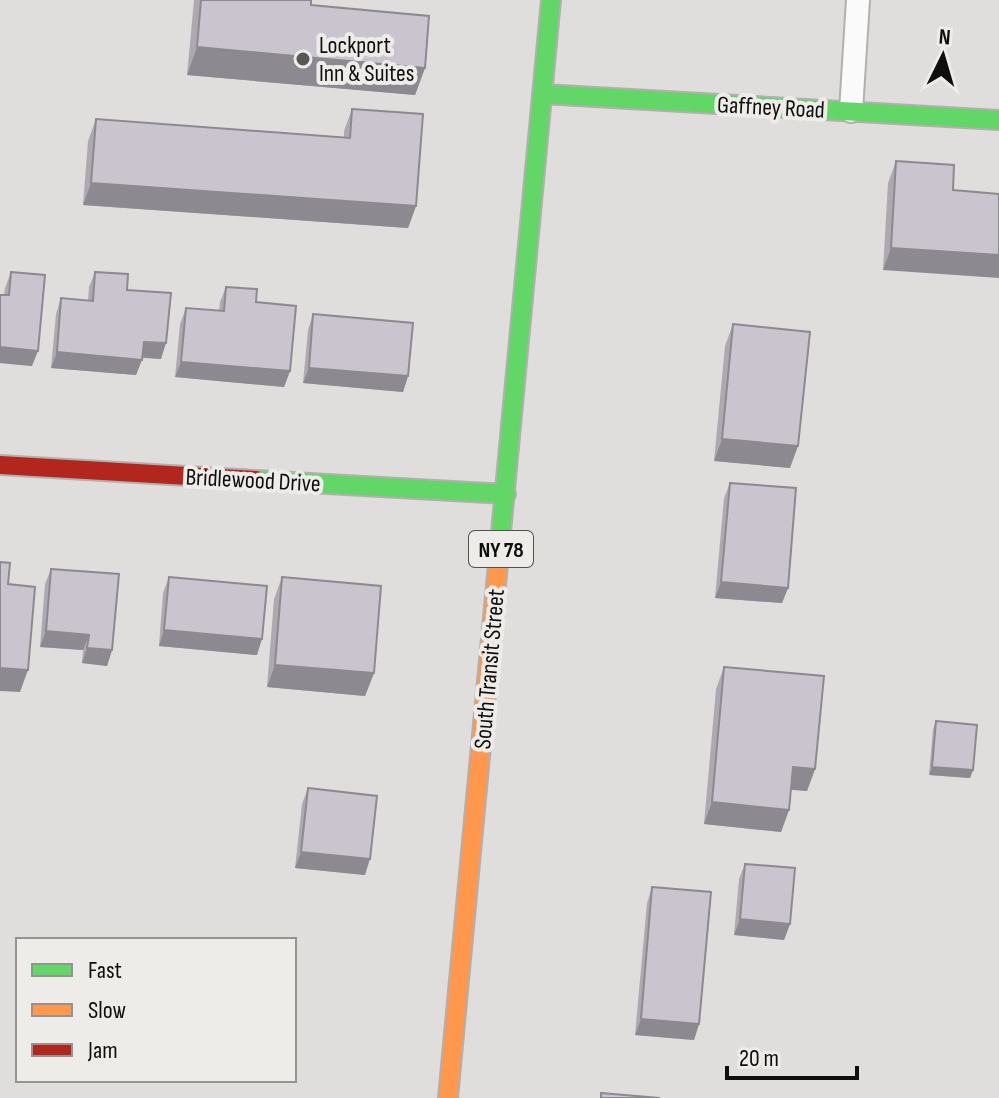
<svg xmlns="http://www.w3.org/2000/svg" width="999" height="1098" viewBox="0 0 999 1098" font-family="'Sofia Sans Condensed',sans-serif">
<rect width="100%" height="100%" fill="#dfdedd"/>
<g fill="none" stroke-linecap="round" stroke-linejoin="round">
<defs>
<path id="lane" d="M 851,111 L 858,0"/>
<path id="fast" d="M 542,94 L 999,120
M 256,480 L 506,494
M 498,564 L 551,0"/>
<path id="slow" d="M 448,1098 L 498,564"/>
<path id="jam" d="M 0,465 L 256,480"/>
</defs>
<use href="#lane" stroke="#b1b0af" stroke-width="26"/>
<use href="#fast" stroke="#b1b0af" stroke-width="22"/>
<use href="#slow" stroke="#b1b0af" stroke-width="22"/>
<use href="#jam" stroke="#b1b0af" stroke-width="22"/>
<use href="#lane" stroke="#fafafa" stroke-width="22"/>
<use href="#fast" stroke="#63d668" stroke-width="18"/>
<use href="#slow" stroke="#ff974d" stroke-width="18"/>
<use href="#jam" stroke="#b3261e" stroke-width="18"/>
</g>
<path fill="#aea9b1" d="M 194,0 L 311,0 L 311,5 L 425,68 L 415,95 L 187,75 Z
M 352,109 L 416,206 L 408,228 L 83,205 L 88,141 L 96,119 L 344,137 L 344,131 Z
M 896,161 L 954,165 L 883,270 L 888,183 Z
M 11,272 L 32,366 L 0,363 L 0,295 L 4,295 L 5,288 Z
M 95,272 L 127,290 L 161,359 L 142,358 L 136,375 L 51,368 L 56,314 L 61,298 L 88,301 L 89,287 Z
M 226,287 L 256,302 L 290,371 L 284,387 L 175,377 L 180,324 L 186,308 L 219,311 L 220,302 Z
M 313,314 L 408,376 L 403,392 L 303,383 L 308,330 Z
M 733,324 L 790,468 L 714,461 L 725,346 Z
M 730,483 L 788,588 L 782,603 L 715,598 L 724,498 Z
M 51,569 L 112,650 L 107,666 L 82,663 L 83,650 L 40,647 L 45,584 Z
M 169,577 L 257,655 L 159,646 L 163,593 Z
M 282,577 L 374,673 L 365,696 L 267,687 L 274,599 Z
M 724,667 L 815,769 L 807,791 L 791,790 L 789,810 L 781,832 L 704,824 L 716,689 Z
M 936,721 L 973,770 L 970,778 L 929,775 L 933,729 Z
M 308,788 L 365,875 L 295,868 L 302,804 Z
M 745,864 L 790,924 L 784,940 L 734,935 L 739,879 Z
M 652,887 L 699,1024 L 694,1040 L 635,1035 L 647,903 Z"/>
<path fill="#8d8990" d="M 197,47 L 425,68 L 415,95 L 187,75 Z
M 91,183 L 416,206 L 408,228 L 83,205 Z
M 891,248 L 999,255 L 999,278 L 883,270 Z
M 144,342 L 166,343 L 161,359 L 138,357 Z
M 0,347 L 38,351 L 32,366 L 0,363 Z
M 57,352 L 142,360 L 136,375 L 51,368 Z
M 181,362 L 290,371 L 284,387 L 175,377 Z
M 309,368 L 408,376 L 403,392 L 303,383 Z
M 722,439 L 798,446 L 790,468 L 714,461 Z
M 721,582 L 788,588 L 782,603 L 715,598 Z
M 164,630 L 262,639 L 257,655 L 159,646 Z
M 46,631 L 89,635 L 83,650 L 40,647 Z
M 87,648 L 112,650 L 107,666 L 82,663 Z
M 275,665 L 374,673 L 365,696 L 267,687 Z
M 0,668 L 28,670 L 20,692 L 0,691 Z
M 793,767 L 815,769 L 807,791 L 785,789 Z
M 932,767 L 973,770 L 970,778 L 929,775 Z
M 712,802 L 789,810 L 781,832 L 704,824 Z
M 301,852 L 370,859 L 365,875 L 295,868 Z
M 740,919 L 790,924 L 784,940 L 734,935 Z
M 641,1019 L 699,1024 L 694,1040 L 635,1035 Z"/>
<path fill="#cac4ce" stroke="#8d8990" stroke-width="2" d="M 201,0 L 311,0 L 311,5 L 429,16 L 425,68 L 197,47 Z
M 352,109 L 423,114 L 416,206 L 91,183 L 96,119 L 350,138 Z
M 896,161 L 954,165 L 953,190 L 999,194 L 999,255 L 891,248 Z
M 11,272 L 45,275 L 38,351 L 0,347 L 0,295 L 9,295 Z
M 95,272 L 128,274 L 127,290 L 171,293 L 166,343 L 144,342 L 142,360 L 57,352 L 61,298 L 93,301 Z
M 226,287 L 257,289 L 256,302 L 296,306 L 290,371 L 181,362 L 186,308 L 224,311 Z
M 313,314 L 413,323 L 408,376 L 309,368 Z
M 733,324 L 810,332 L 798,446 L 722,439 Z
M 730,483 L 796,488 L 788,588 L 721,582 Z
M 0,562 L 10,563 L 8,584 L 35,587 L 28,670 L 0,668 Z
M 51,569 L 119,574 L 112,650 L 87,648 L 89,635 L 46,631 Z
M 169,577 L 267,586 L 262,639 L 164,630 Z
M 282,577 L 381,586 L 374,673 L 275,665 Z
M 724,667 L 824,676 L 815,769 L 793,767 L 789,810 L 712,802 Z
M 936,721 L 977,725 L 973,770 L 932,767 Z
M 308,788 L 377,796 L 370,859 L 301,852 Z
M 745,864 L 795,868 L 790,924 L 740,919 Z
M 652,887 L 711,892 L 699,1024 L 641,1019 Z
M 601,1093 L 660,1098 L 601,1098 Z"/>
<circle fill="#575756" stroke="#edece9" stroke-width="3" cx="303" cy="59" r="8"/>
<g text-anchor="middle" stroke-width="8" stroke-linejoin="round" paint-order="stroke">
<rect fill="#edece9" stroke="#51514f" stroke-width="2" x="469" y="531" width="64" height="36" rx="6"/>
<g font-size="22" font-weight="bold" fill="#0e0e0d">
<text x="501" y="557">NY 78</text>
</g>
<g font-size="24" fill="#0e0e0d" stroke="#edece9" text-anchor="start">
<text x="319" y="53">Lockport<tspan x="319" dy="28">Inn &amp; Suites</tspan></text>
</g>
<g font-size="24" fill="#0e0e0d" stroke="#edece9">
<text transform="translate(771 107) rotate(3)" y="8">Gaffney Road</text>
<text transform="translate(253 480) rotate(3)" y="8">Bridlewood Drive</text>
<text transform="translate(489 669) rotate(-85)" y="8">South Transit Street</text>
</g>
</g>
<rect x="16" y="938" width="280" height="144" fill="#edece9" stroke="#949391" stroke-width="2"/>
<rect x="32" y="964" width="40" height="12" fill="#63d668" stroke="#949391" stroke-width="2"/>
<text x="88" y="978" font-size="24" fill="#0e0e0d">Fast</text>
<rect x="32" y="1004" width="40" height="12" fill="#ff974d" stroke="#949391" stroke-width="2"/>
<text x="88" y="1018" font-size="24" fill="#0e0e0d">Slow</text>
<rect x="32" y="1044" width="40" height="12" fill="#b3261e" stroke="#949391" stroke-width="2"/>
<text x="88" y="1058" font-size="24" fill="#0e0e0d">Jam</text>
<g transform="translate(943 56) rotate(5)" stroke="#edece9" stroke-width="6" paint-order="stroke">
<path d="M0-6L14 30L0 20L-14 30Z" fill="#0e0e0d"/>
<text y="-12" font-size="22" font-weight="bold" text-anchor="middle" fill="#0e0e0d">N</text>
</g>
<path d="M727 1066v12h130v-12" fill="none" stroke="#0e0e0d" stroke-width="4"/>
<text x="739" y="1066" font-size="24" fill="#0e0e0d" stroke="#edece9" stroke-width="6" paint-order="stroke">20 m</text>
</svg>
